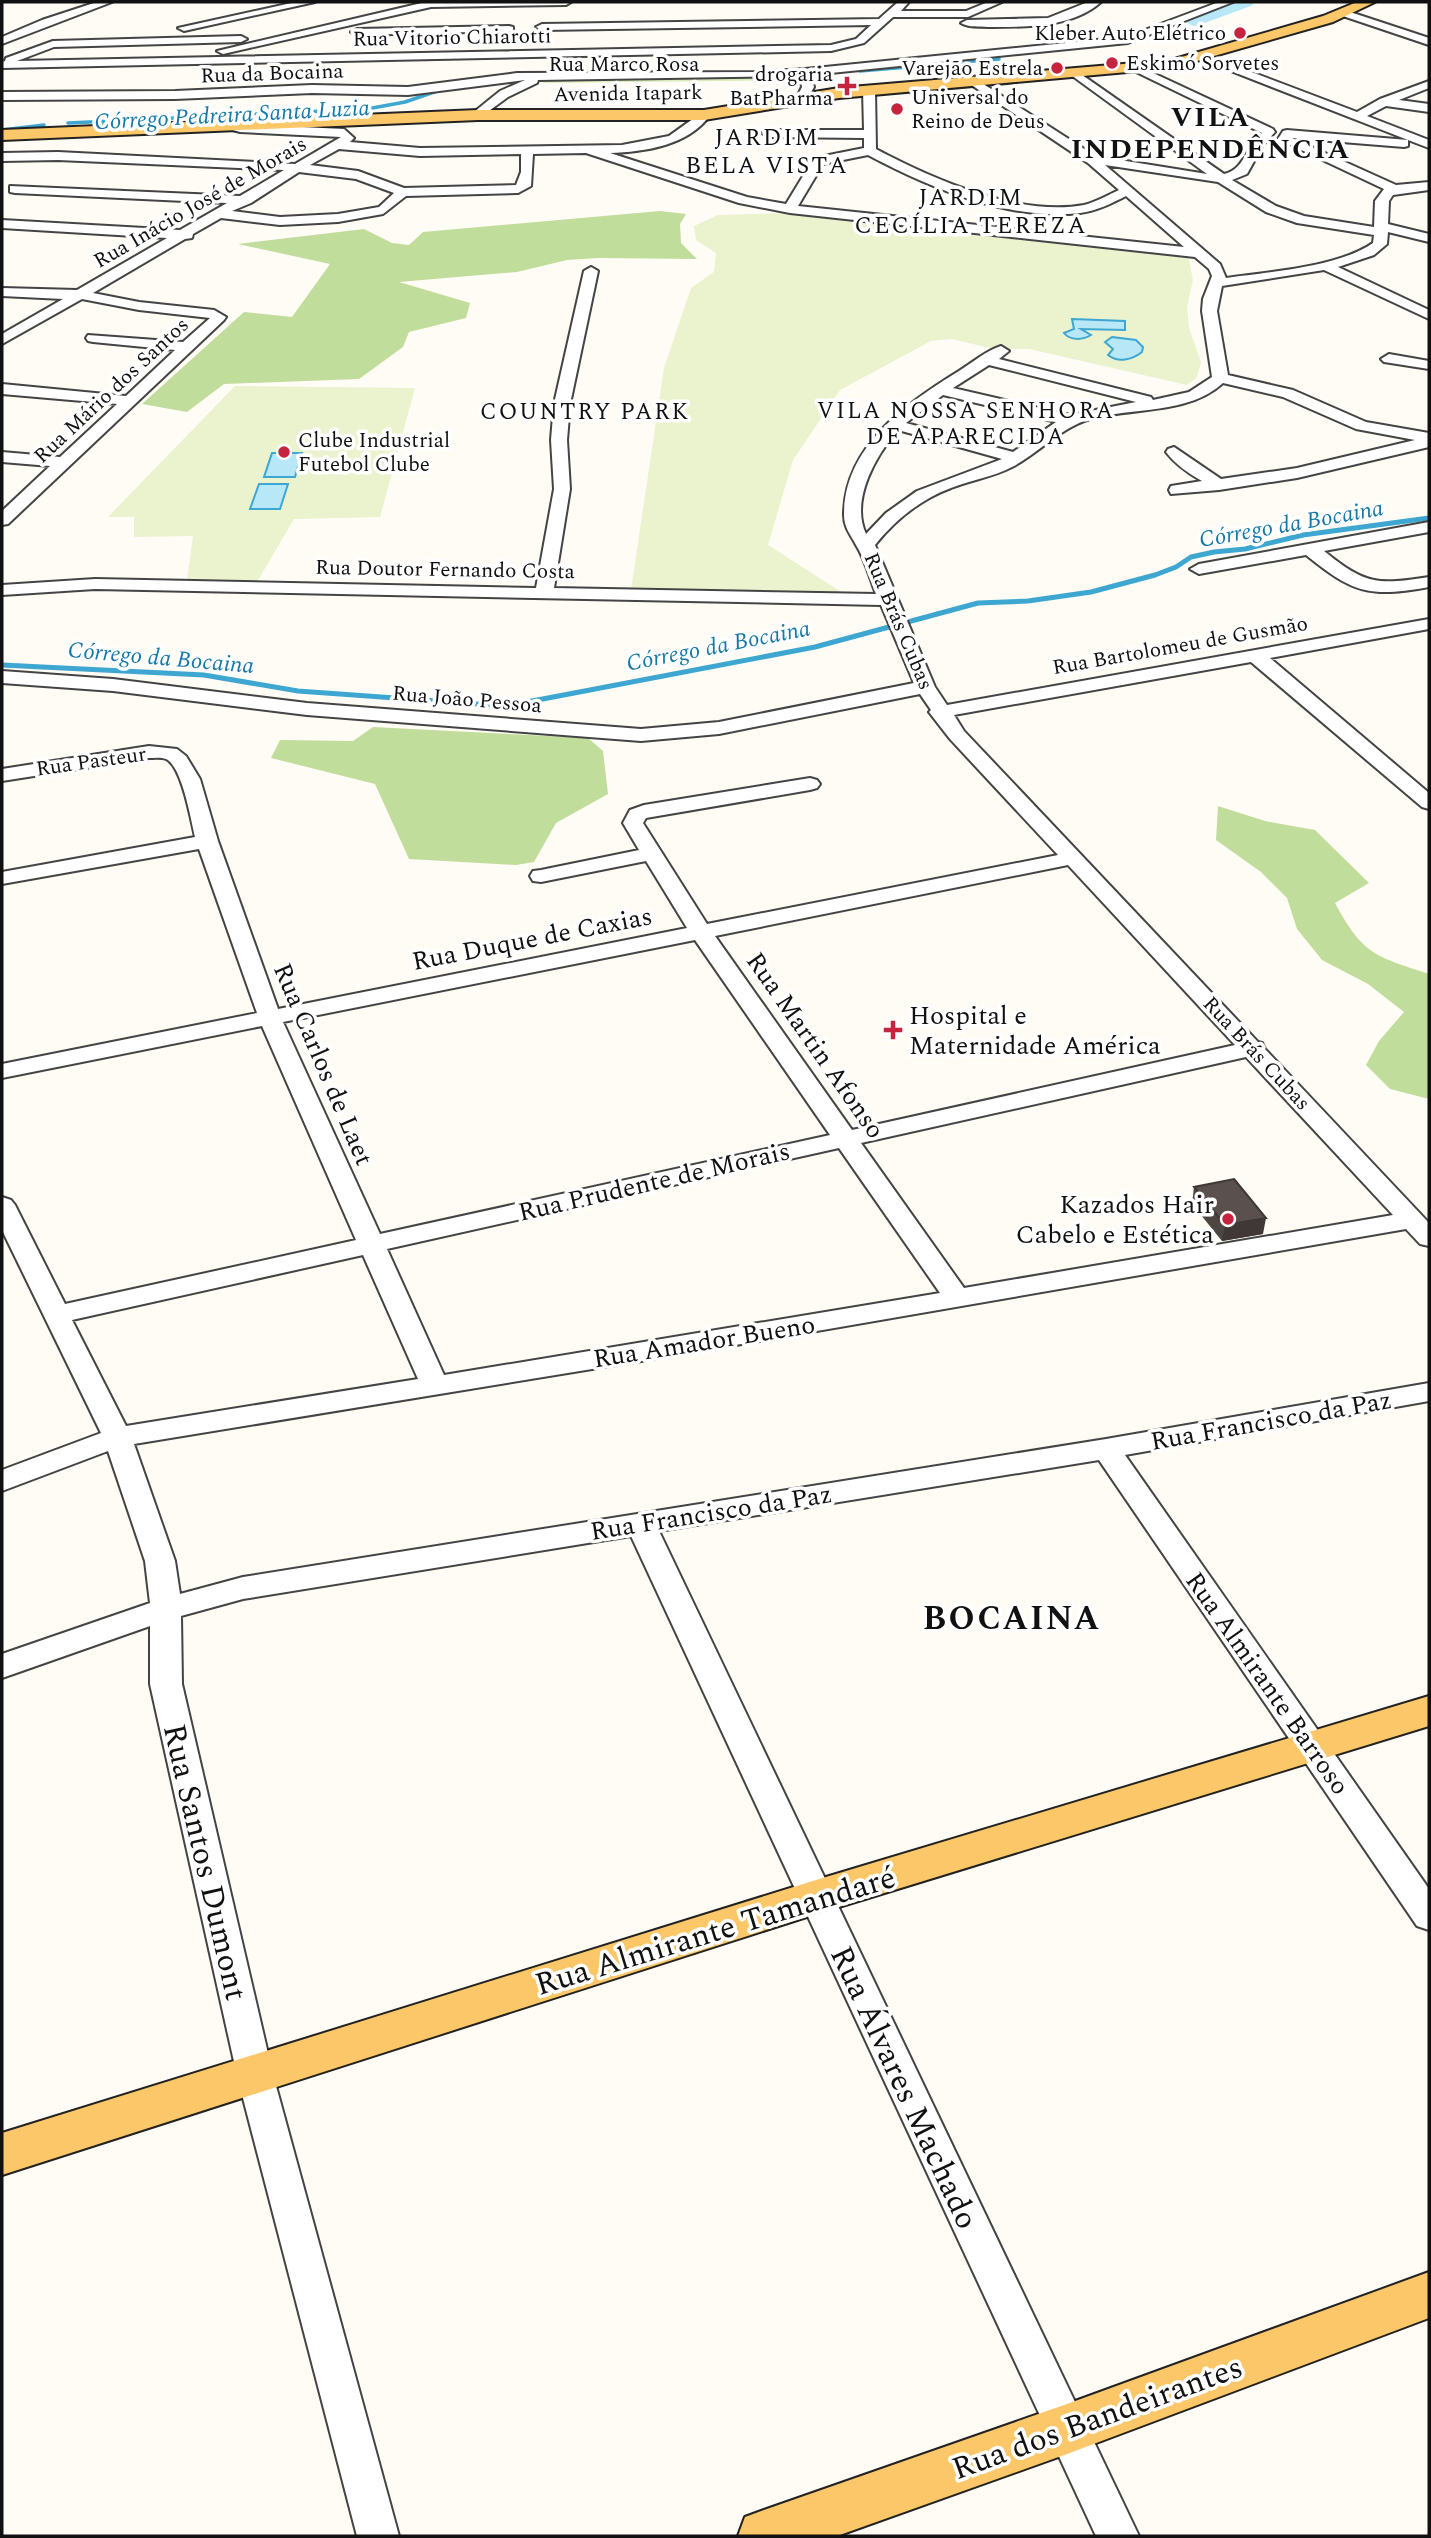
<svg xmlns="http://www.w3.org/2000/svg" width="1431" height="2538" viewBox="0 0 1431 2538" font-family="Spectral,serif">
<rect width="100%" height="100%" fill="#fffcf5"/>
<path fill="#daecbc" d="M 796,76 L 800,80 L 543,83 L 547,78 Z"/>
<path fill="#c0dd9b" d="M 660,211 L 686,214 L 680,224 L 681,243 L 697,259 L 598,258 L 567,260 L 517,272 L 399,282 L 470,303 L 466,318 L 409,332 L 403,347 L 359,379 L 224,384 L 187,412 L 142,404 L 244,312 L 292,317 L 330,264 L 238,244 L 364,229 L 392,243 L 409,245 L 423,232 Z
M 373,727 L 588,738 L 603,751 L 608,794 L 556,823 L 534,862 L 516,865 L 409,859 L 375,784 L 271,758 L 280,740 L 353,741 Z
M 1218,806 L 1265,821 L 1315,830 L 1369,883 L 1335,903 C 1363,955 1375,956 1429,974 L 1429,1099 L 1390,1089 L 1366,1065 L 1379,1041 L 1404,1012 L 1368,984 L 1322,960 L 1297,929 L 1287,898 L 1261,872 L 1216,840 Z"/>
<path fill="#eaf2ce" d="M 795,213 L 960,234 L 1188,256 L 1193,280 L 1187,307 L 1189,328 L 1201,362 L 1197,377 L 1187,385 L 1029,349 L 994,349 L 952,339 L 931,341 L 840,390 L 793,460 L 768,545 L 849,597 L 631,590 L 664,368 L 691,288 L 714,272 L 716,253 L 696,240 L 694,226 L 718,215 Z
M 235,386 L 415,388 L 380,517 L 294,519 L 257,582 L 187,580 L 193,536 L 134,537 L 134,517 L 108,517 Z"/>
<path fill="#b8e7f8" stroke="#3da7d1" stroke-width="2" d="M 1072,319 L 1125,321 L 1125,330 L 1081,329 L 1091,335 C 1083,340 1070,341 1064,333 L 1074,329 Z
M 1112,337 L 1136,340 L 1143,347 L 1142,352 C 1132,360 1118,363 1108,355 L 1113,349 L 1105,342 Z
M 272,453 L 302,453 L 295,477 L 264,477 Z
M 259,484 L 288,484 L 280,509 L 250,509 Z"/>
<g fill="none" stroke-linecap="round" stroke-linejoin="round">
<path stroke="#3da7d1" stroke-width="3.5" d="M 937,64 L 999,59
M 860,71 L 920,66
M 68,123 L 367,109 L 405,102 L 443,89
M 2,130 L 44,125"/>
<path stroke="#3da7d1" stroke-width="5" d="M 2,665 L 204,675 L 298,691 L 506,706 L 815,647 L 978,603 L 1028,601 L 1091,592 L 1155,575 L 1176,567 L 1191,557 L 1214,552 L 1245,549 L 1303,535 L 1429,518"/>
<path fill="#b8e7f8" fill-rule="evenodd" d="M 1229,2 L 1254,2 L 1251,6 L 1199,25 L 1193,26 L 1184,21 L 1187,17 Z"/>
<defs>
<path id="minor" d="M 97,2 L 112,2 L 2,44 L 2,37 L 42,20 Z
M 296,2 L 315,2 L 184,31 L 178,28 Z
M 426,2 L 571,2 L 566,5 L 431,7 L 223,54 L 217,51 Z
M 898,2 L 909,2 L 901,11 L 966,11 L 988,2 L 1002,2 L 968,17 L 893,17 L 864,43 L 831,51 L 2,68 L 2,62 L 5,61 L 6,58 L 53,41 L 241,36 L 247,39 L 241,42 L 54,47 L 17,61 L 831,45 L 856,39 L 871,25 L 542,30 L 536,27 L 542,24 L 879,19 Z
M 1088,2 L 1101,2 C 1072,28 1025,27 988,27 C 979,26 969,28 961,23 L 967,20 L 1048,18 Z
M 1219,2 L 1233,2 L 1128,43 L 811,75 L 814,87 L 807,100 L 803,101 L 797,97 L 802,87 L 800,76 L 538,80 L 537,83 L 508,97 L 478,119 L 472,115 L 474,112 L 500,91 L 525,80 L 408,95 L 312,93 L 175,99 L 2,100 L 2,92 L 175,91 L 312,85 L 408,87 L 517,73 L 755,72 L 805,69 L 1126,37 Z
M 1344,10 L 1429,38 L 1429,45 L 1340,15 L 1339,13 Z
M 509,26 L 513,27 L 513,31 L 357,35 L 351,32 L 357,29 Z
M 1204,54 L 1357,112 L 1380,99 L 1429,81 L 1429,88 L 1399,100 L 1429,104 L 1429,112 L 1386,106 L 1367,116 L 1429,140 L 1429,148 L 1408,140 L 1408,146 L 1404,147 L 1292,138 L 1396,185 L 1429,182 L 1429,190 L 1393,195 L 1389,201 L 1388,224 L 1429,234 L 1429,242 L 1388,232 L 1387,244 L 1374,255 L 1338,267 L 1429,310 L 1429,319 L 1324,270 L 1222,286 L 1217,311 L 1228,375 L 1293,390 L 1366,422 L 1429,433 L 1429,447 L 1297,478 L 1219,490 L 1171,494 L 1169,490 L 1171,486 L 1202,481 C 1188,473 1176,465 1166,452 L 1168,449 L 1174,447 L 1221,479 L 1297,468 L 1415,440 L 1356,429 L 1283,397 L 1223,383 C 1188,415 1133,407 1090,419 C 1060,428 1039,453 1012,467 C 993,477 971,480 951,488 C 921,499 895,520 875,545 L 935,687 L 947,705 L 1429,619 L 1429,629 L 1270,658 L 1429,793 L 1429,809 L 1422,807 L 1251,662 L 954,715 L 964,731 L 1258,1042 L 1262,1043 L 1265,1049 L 1429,1223 L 1429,1246 L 1420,1244 L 1406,1229 L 678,1355 L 134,1444 L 175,1561 L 180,1594 L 243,1577 L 1106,1439 L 1429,1383 L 1429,1401 L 1125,1455 L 1429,1889 L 1429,1930 L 1417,1926 L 1099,1460 L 659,1531 L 1139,2536 L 1096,2536 L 631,1536 L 243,1599 L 181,1616 L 182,1684 L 273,2075 L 399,2536 L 357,2536 L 237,2075 L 150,1684 L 150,1626 L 2,1678 L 2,1654 L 150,1603 L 145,1561 L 108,1451 L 2,1491 L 2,1470 L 101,1433 L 2,1230 L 2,1197 L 11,1200 L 15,1205 L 65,1304 L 356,1240 L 262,1026 L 2,1078 L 2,1064 L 257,1013 L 199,849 L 2,884 L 2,872 L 195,837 C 191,820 182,766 166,759 C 161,757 154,758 149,758 L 2,781 L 2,769 L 149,746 L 177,749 L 186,756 L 200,779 L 218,841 L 278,1009 L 687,928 L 646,861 L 541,882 L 533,881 L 530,876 L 533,871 L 541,870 L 639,850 L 623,823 L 630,810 L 644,805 L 810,778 L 817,780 L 820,784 L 817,788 L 810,790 L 646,818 L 643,823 L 707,924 L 1058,855 L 950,739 L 929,712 L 931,710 L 920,694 L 719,734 L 641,741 L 307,715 L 113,691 L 2,683 L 2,671 L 113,679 L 307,703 L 641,729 L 719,722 L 914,683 L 881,605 L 95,589 L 2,595 L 2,585 L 95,579 L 536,588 L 554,489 L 551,440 L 554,404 L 584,271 L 591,267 L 598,271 L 570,404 L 567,440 L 570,489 L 554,588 L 876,594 C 870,579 865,559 856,545 C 851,535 844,528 844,515 C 844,446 907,403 959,371 C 972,363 987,350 1001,346 L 1009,351 L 999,359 L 1151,397 L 1153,400 L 1189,392 L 1212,377 L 1202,311 L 1203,299 L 1212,276 L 1209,269 L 1195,257 L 790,213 L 739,203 L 586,153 L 533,154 L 531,186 L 518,193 L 406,196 L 383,214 L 338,222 L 280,225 L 221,218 L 193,234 L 192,238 L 185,239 L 93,293 L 139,302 L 214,310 L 226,317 L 224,320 L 8,524 L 2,525 L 2,511 L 50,466 L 2,462 L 2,452 L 60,457 L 117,404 L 2,394 L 2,384 L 126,396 L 175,350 L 93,342 L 88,341 L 86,338 L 88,335 L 183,342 L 210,318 L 139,310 L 82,299 L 2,344 L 2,334 L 63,299 L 2,296 L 2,288 L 77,290 L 167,238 L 2,228 L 2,220 L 180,230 L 227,203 L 15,193 L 10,192 L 10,186 L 240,196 L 284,170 L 58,160 L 2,161 L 2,153 L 58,152 L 295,164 L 341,137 L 240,132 L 225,128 L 223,125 L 229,121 L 240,124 L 344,129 L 354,138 L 350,142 L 420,148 L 622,145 L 669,136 L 704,111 L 710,115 C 689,145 645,152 610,153 L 747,197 L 786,204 L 814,158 L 864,148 L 864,138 L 768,137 L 762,133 L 764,130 L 864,130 L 863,90 L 869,86 L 875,90 L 876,149 C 932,179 1019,217 1084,205 C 1096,202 1108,195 1119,190 L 1088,163 L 970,84 L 970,80 L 974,78 L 1095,156 L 1207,174 L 1071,75 L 1069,73 L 1075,70 L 1224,174 C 1245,170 1246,145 1262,133 L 1132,70 L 1130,68 L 1136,65 L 1273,129 L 1275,132 L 1263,145 L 1247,174 L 1232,180 L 1237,183 L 1276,206 L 1304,216 L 1374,227 L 1375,201 L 1384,189 L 1278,139 L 1283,131 L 1287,130 L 1408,140 L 1200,59 L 1198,57 ZM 339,149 L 420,156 L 521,154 L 521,172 L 516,185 L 404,188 L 358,171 L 310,165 ZM 868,155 C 930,188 1008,221 1080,213 C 1097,211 1112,203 1126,196 L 1184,247 L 798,206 L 823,164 ZM 1105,165 L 1218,182 L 1266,212 L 1297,223 L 1374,235 L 1373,243 C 1339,267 1268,272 1226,278 L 1220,264 ZM 299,172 L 356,179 L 394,193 L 379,207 L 338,214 L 280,217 L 232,211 L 251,203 ZM 989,365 L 1136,402 L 1070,415 L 953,388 ZM 943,395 L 1056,422 L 1013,452 L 906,423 ZM 898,430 L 1002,459 L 917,491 L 886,513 L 866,534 C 850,500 876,455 898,430 ZM 1068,865 L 1235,1045 L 852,1130 L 715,936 ZM 695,940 L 830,1135 L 380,1234 L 283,1022 ZM 1246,1057 L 1393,1215 L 964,1288 L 861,1143 ZM 839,1148 L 940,1293 L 444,1375 L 387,1249 ZM 363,1255 L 418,1379 L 126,1426 L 72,1320 Z
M 1389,354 L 1429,361 L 1429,369 L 1384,362 L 1381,359 Z
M 1429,522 L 1429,532 L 1324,551 C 1366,585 1377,585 1429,577 L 1429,587 C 1369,598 1353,593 1306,555 L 1199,574 L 1190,569 L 1199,564 Z"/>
<path id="major" d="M 1357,2 L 1375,2 L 1333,22 L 1172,68 L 839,98 L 704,120 L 478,120 L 2,140 L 2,130 L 478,110 L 704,110 L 839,88 L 1171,60 L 1323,16 Z
M 1429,1696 L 1429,1726 L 816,1914 L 2,2175 L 2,2133 L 816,1880 Z
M 1429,2272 L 1429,2318 L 1067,2454 L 837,2536 L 738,2536 L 745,2517 L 764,2510 L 1067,2404 Z"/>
</defs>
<use href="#minor" stroke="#444" stroke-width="4"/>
<use href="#major" stroke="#222" stroke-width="4"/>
<use href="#minor" fill="#fff" fill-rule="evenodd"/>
<use href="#major" fill="#fbc769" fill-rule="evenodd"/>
</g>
<path fill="#4d4542" d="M 1194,1187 L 1263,1234 L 1222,1241 L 1192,1204 Z"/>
<path fill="#3f3836" d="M 1266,1218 L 1263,1234 L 1222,1241 L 1225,1225 Z"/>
<path fill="#5a504d" stroke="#3f3836" stroke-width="2" d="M 1234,1179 L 1266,1218 L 1225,1225 L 1194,1187 Z"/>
<g fill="#c6243e" stroke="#fff" stroke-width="2.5">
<circle cx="1240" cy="33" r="7"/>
<circle cx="1112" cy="63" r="7"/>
<circle cx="1057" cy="68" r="7"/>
<path d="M843.5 75.5h7v7h7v7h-7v7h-7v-7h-7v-7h7z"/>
<circle cx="897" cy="109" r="7"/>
<circle cx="284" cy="452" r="7"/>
<path d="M889.5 1019.5h7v7h7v7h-7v7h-7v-7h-7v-7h7z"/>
<circle cx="1228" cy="1219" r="7"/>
</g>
<g text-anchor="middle" stroke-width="7" stroke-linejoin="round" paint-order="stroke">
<g font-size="21" fill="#111" stroke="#fff" text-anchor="end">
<text x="1226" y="40">Kleber Auto Elétrico</text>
<text x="1126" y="70" text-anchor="start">Eskimó Sorvetes</text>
<text x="1043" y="75">Varejão Estrela</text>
<text x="833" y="81">drogaria<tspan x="833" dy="24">BatPharma</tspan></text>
<text x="911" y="104" text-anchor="start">Universal do<tspan x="911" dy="24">Reino de Deus</tspan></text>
<text x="298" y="447" text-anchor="start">Clube Industrial<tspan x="298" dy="24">Futebol Clube</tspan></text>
</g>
<g font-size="21" fill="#111" stroke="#fff">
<text transform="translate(452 37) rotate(-1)" y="7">Rua Vitorio Chiarotti</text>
<text x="624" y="71">Rua Marco Rosa</text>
<text transform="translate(272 73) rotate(-2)" y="7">Rua da Bocaina</text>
<text transform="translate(628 93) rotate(-1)" y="7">Avenida Itapark</text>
<text transform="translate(200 202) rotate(-30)" y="7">Rua Inácio José de Morais</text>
<text transform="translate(111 390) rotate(-43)" y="7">Rua Mário dos Santos</text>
<text transform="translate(445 569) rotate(1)" y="7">Rua Doutor Fernando Costa</text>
<text transform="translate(899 621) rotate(67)" y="7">Rua Brás Cubas</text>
<text transform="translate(1180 645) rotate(-10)" y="7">Rua Bartolomeu de Gusmão</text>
<text transform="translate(467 699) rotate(5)" y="7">Rua João Pessoa</text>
<text transform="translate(91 761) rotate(-8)" y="7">Rua Pasteur</text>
<text transform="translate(1257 1053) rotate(47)" y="7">Rua Brás Cubas</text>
</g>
<g font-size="23" font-style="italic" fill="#1578a8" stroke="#fff">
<text transform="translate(232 114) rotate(-3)" y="8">Córrego Pedreira Santa Luzia</text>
<text transform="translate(1291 523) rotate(-10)" y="8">Córrego da Bocaina</text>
<text transform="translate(718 645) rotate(-11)" y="8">Córrego da Bocaina</text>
<text transform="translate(161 657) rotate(5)" y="8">Córrego da Bocaina</text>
</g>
<g font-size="23" letter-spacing="2" fill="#111" stroke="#fff">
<text x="966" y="418">VILA NOSSA SENHORA<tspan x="966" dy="26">DE APARECIDA</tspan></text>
<text x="585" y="419">COUNTRY PARK</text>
</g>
<g font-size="24" letter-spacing="2" fill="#111" stroke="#fff">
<text x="767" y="145">JARDIM<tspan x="767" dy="28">BELA VISTA</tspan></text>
<text x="971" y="205">JARDIM<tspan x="971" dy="28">CECÍLIA TEREZA</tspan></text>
</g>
<g font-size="26" fill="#111" stroke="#fff">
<text transform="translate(532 938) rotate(-11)" y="9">Rua Duque de Caxias</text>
<text transform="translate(816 1045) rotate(55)" y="9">Rua Martin Afonso</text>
<text transform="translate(324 1064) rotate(67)" y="9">Rua Carlos de Laet</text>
<text transform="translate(654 1181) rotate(-13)" y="9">Rua Prudente de Morais</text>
<text transform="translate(704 1341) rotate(-9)" y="9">Rua Amador Bueno</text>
<text transform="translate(1271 1420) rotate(-10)" y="9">Rua Francisco da Paz</text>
<text transform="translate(711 1512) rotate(-9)" y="9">Rua Francisco da Paz</text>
<text transform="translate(1268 1683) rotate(55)" y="9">Rua Almirante Barroso</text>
</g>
<g font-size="26" fill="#111" stroke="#fff" text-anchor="start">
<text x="909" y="1024">Hospital e<tspan x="909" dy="30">Maternidade América</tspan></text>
<text x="1214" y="1213" text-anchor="end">Kazados Hair<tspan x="1214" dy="30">Cabelo e Estética</tspan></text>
</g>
<g font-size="28" font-weight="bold" letter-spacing="2" fill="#111" stroke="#fff">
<text x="1211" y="126">VILA<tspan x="1211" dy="32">INDEPENDÊNCIA</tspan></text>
</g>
<g font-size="32" fill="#111" stroke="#fff">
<text transform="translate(206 1862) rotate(77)" y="11">Rua Santos Dumont</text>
<text transform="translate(715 1930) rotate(-17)" y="11">Rua Almirante Tamandaré</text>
<text transform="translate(905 2087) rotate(65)" y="11">Rua Álvares Machado</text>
<text transform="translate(1097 2417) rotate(-20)" y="11">Rua dos Bandeirantes</text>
</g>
<g font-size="33" font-weight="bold" letter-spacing="2" fill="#111" stroke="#fff">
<text x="1012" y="1629">BOCAINA</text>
</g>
</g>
<rect width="1431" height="2538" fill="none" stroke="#111111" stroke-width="7"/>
</svg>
